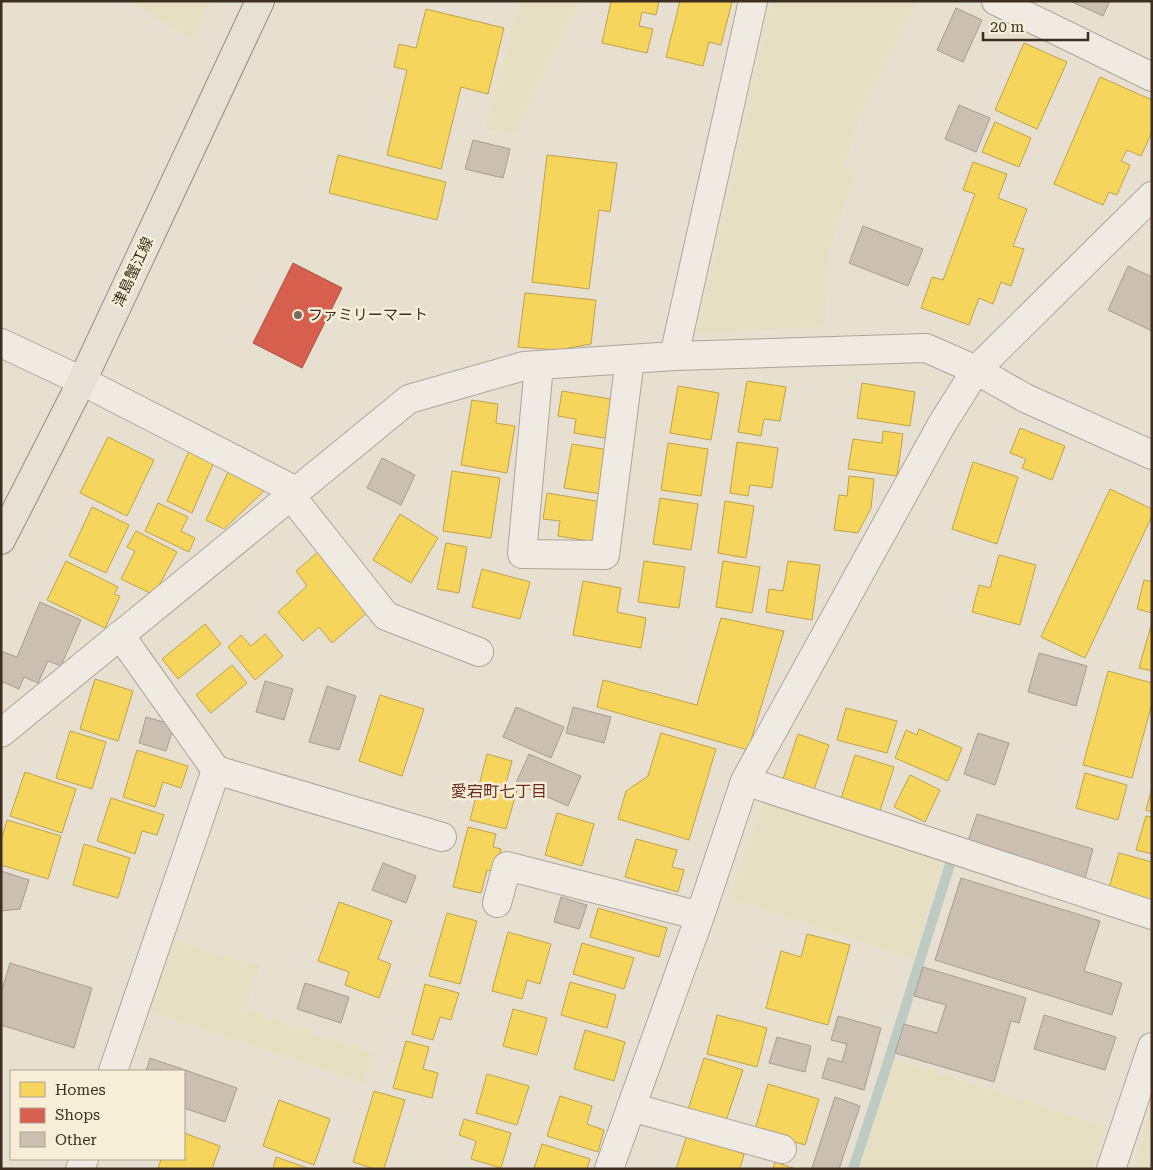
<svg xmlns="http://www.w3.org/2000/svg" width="1153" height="1170" viewBox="0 0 1153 1170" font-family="'Roboto Serif','Noto Sans JP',serif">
<rect width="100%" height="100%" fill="#e7e0d1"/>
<path fill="#e6dfc2" d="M 129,1 L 212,1 L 193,40 Z
M 519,1 L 581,1 L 515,135 L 485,128 Z
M 771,1 L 918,1 L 858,121 L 845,164 L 857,171 L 830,248 L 825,326 L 695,335 L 722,223 Z
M 763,802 L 942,861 L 913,960 L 729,898 Z
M 171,940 L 260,965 L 245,1009 L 374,1053 L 364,1084 L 149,1011 Z
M 892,1058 L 1107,1126 L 1093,1169 L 858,1169 Z
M 1152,1105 L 1152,1169 L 1132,1169 Z"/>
<path fill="#f6d55c" stroke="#bea34a" d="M 611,1 L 659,1 L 656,15 L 642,12 L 639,26 L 653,29 L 647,53 L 602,43 Z
M 680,1 L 727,1 L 732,2 L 721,45 L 709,42 L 703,66 L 666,57 Z
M 426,9 L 504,28 L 488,94 L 461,87 L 441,169 L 387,155 L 407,70 L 394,67 L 399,44 L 416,48 Z
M 1024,43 L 1067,62 L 1037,129 L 995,110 Z
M 1100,77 L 1152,100 L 1152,132 L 1141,156 L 1127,150 L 1121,161 L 1130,165 L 1117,195 L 1109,192 L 1103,205 L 1054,184 Z
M 995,122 L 1031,138 L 1019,167 L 982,152 Z
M 338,155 L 446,182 L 437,220 L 329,193 Z
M 547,155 L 617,163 L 610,212 L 599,210 L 589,289 L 532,282 Z
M 973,162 L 1007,174 L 998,198 L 1027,209 L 1013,246 L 1024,249 L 1011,286 L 1001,282 L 993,304 L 979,298 L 969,325 L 921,308 L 932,277 L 943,280 L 975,194 L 963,190 Z
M 525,293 L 596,300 L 591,344 L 558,350 L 518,347 Z
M 747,381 L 786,387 L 780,421 L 764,419 L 761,436 L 738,432 Z
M 862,383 L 915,392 L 910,426 L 857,418 Z
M 678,386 L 719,393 L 711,440 L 670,433 Z
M 562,391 L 617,400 L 610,439 L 574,433 L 576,419 L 558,416 Z
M 472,400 L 498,404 L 496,423 L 515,426 L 507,473 L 461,465 Z
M 1020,428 L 1065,446 L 1052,480 L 1022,468 L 1026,459 L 1010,453 Z
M 883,431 L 903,434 L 897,476 L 848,469 L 853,439 L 882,443 Z
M 108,437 L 154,460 L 127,516 L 80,493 Z
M 737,442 L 778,448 L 772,488 L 750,485 L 748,496 L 730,493 Z
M 668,443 L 708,449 L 701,496 L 661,490 Z
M 572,444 L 609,450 L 601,494 L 564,488 Z
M 189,451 L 214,462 L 192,513 L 167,501 Z
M 973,462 L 1018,477 L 997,544 L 952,529 Z
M 452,471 L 500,478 L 491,538 L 443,531 Z
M 228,472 L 266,489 L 224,529 L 206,520 Z
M 849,476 L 874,479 L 871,508 L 858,533 L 834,530 L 839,495 L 847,496 Z
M 1110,489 L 1152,509 L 1152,516 L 1085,658 L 1041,637 Z
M 547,493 L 602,502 L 595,542 L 558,536 L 560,521 L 543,519 Z
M 660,498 L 698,504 L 691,550 L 653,544 Z
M 725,501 L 754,506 L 746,558 L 718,553 Z
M 158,503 L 188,517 L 181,531 L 195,538 L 189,552 L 145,531 Z
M 92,507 L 129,525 L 106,573 L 69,556 Z
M 400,514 L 438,538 L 411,583 L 373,560 Z
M 136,531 L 177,552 L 154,595 L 121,579 L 135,551 L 127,547 Z
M 446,543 L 467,547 L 459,593 L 437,589 Z
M 319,551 L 370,610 L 332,643 L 319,627 L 303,641 L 278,612 L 307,586 L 296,571 Z
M 999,555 L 1036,565 L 1020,625 L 972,612 L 979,585 L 990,588 Z
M 66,561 L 118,587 L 114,594 L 120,596 L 105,628 L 47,600 Z
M 644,561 L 685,567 L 679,608 L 638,602 Z
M 723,561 L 760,567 L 752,613 L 716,607 Z
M 788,561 L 820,565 L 812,620 L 766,612 L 769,589 L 783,591 Z
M 482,569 L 530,582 L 520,619 L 472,607 Z
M 1144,580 L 1152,582 L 1152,613 L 1137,609 Z
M 583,581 L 621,588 L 617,612 L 646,618 L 641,648 L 573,635 Z
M 721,618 L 784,631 L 748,750 L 597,707 L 603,680 L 697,705 Z
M 1152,622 L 1152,671 L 1139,668 Z
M 205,624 L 221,644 L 178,679 L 162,659 Z
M 265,634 L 283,656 L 255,680 L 228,647 L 241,635 L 251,646 Z
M 232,665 L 247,683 L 211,713 L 196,695 Z
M 1108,671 L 1152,683 L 1152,703 L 1132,778 L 1083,765 Z
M 95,679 L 133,691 L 118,741 L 80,729 Z
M 380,695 L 424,709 L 402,776 L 359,761 Z
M 846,708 L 897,721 L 887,753 L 837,740 Z
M 919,729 L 962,748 L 948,781 L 895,758 L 906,730 L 917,735 Z
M 70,731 L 106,742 L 92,789 L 56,778 Z
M 661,733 L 716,749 L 689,840 L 618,819 L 626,791 L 648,776 Z
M 798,734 L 829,745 L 813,793 L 782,782 Z
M 137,750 L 188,766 L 181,788 L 163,782 L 155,807 L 123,797 Z
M 487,754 L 512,761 L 505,787 L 517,790 L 506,829 L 470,820 Z
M 855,755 L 894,767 L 877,820 L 838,808 Z
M 25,772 L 76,789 L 62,833 L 10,816 Z
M 1085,773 L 1127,785 L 1118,820 L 1076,808 Z
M 910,775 L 940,790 L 925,822 L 894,807 Z
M 1152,788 L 1152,812 L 1146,810 Z
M 111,798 L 164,815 L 157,835 L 142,831 L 135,854 L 97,841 Z
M 557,813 L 594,824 L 582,866 L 545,855 Z
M 1146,816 L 1152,817 L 1152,854 L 1136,850 Z
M 7,820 L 61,836 L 48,879 L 1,865 L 1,841 Z
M 468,827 L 496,834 L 493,847 L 501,849 L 496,872 L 487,870 L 481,893 L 453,887 Z
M 636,839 L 677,850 L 672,867 L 684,870 L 678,892 L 625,877 Z
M 84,844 L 130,858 L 118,898 L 73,885 Z
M 1119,853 L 1152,862 L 1152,903 L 1108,892 Z
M 339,902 L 392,921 L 378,959 L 391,964 L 379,998 L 345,985 L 349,972 L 318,961 Z
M 598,908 L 667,928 L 659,957 L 590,937 Z
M 447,913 L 477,921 L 460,984 L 429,976 Z
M 508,932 L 551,944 L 540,984 L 527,980 L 522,999 L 492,991 Z
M 807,934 L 850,945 L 828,1025 L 766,1008 L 781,951 L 801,957 Z
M 582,943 L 634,958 L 624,989 L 573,974 Z
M 570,982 L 616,995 L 607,1028 L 561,1015 Z
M 425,984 L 459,993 L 451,1020 L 440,1017 L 433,1040 L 412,1034 Z
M 513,1009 L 547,1018 L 537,1055 L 503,1046 Z
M 717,1015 L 767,1028 L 757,1067 L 707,1054 Z
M 585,1030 L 625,1042 L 614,1081 L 574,1069 Z
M 406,1041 L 429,1047 L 423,1069 L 438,1073 L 432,1098 L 393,1088 Z
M 704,1058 L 743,1070 L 726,1121 L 688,1110 Z
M 487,1074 L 529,1086 L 517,1125 L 476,1113 Z
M 768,1084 L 819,1099 L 805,1145 L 755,1130 Z
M 374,1091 L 405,1100 L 384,1169 L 375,1169 L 353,1162 Z
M 560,1096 L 592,1106 L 587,1124 L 604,1130 L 598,1152 L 547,1136 Z
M 279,1100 L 330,1119 L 314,1165 L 263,1146 Z
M 464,1119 L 511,1133 L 501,1168 L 471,1159 L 476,1141 L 459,1135 Z
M 184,1133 L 220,1146 L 212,1169 L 158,1169 L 161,1159 L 184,1159 Z
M 687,1135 L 744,1154 L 740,1169 L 676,1169 Z
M 542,1144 L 590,1159 L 587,1169 L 534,1169 Z
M 276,1157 L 310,1169 L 273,1169 Z
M 775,1162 L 796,1169 L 773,1169 Z"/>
<path fill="#d6604d" stroke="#a85140" d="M 293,263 L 342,288 L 302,368 L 253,343 Z"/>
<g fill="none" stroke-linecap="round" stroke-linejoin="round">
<path stroke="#bcccc2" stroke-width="10" d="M 853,1169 L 890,1056 L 951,861"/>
</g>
<path fill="#cbbfb2" stroke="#a89c90" d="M 1070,1 L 1110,1 L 1103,16 Z
M 956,8 L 982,20 L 963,62 L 937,50 Z
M 959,105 L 990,118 L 976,152 L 945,139 Z
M 473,140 L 510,149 L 503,178 L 465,169 Z
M 863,226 L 923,249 L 908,286 L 849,263 Z
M 1128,266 L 1152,277 L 1152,331 L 1108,310 Z
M 382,458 L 415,475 L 401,505 L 367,488 Z
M 40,602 L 81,620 L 61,666 L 48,661 L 38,683 L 24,677 L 19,689 L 3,682 L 1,687 L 1,651 L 17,657 Z
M 1039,653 L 1087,666 L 1076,706 L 1028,692 Z
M 265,681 L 293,689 L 284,720 L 256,712 Z
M 327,686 L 356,696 L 339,750 L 309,742 Z
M 516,707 L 564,727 L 551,758 L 503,737 Z
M 573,707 L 611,717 L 604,743 L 566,733 Z
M 146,717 L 174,725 L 166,751 L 139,743 Z
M 978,733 L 1009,743 L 995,785 L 964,774 Z
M 529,754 L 581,776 L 568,806 L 516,783 Z
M 977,814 L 1093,849 L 1084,882 L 966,847 Z
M 383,863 L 416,876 L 406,903 L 372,890 Z
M 1,871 L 29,880 L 20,909 L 1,911 Z
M 961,878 L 1100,921 L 1084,971 L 1122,983 L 1112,1015 L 935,960 Z
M 561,897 L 587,905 L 579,929 L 554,922 Z
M 10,963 L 92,988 L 74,1048 L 1,1025 L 1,993 Z
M 923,967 L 1026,998 L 1019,1023 L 1011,1021 L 994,1082 L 895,1053 L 904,1024 L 937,1033 L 946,1005 L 914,996 Z
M 305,983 L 349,997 L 341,1023 L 297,1009 Z
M 1044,1015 L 1116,1037 L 1105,1070 L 1034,1049 Z
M 838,1016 L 881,1028 L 864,1090 L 822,1078 L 828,1058 L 842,1062 L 847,1044 L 831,1040 Z
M 777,1037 L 811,1046 L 805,1072 L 769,1063 Z
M 150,1058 L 237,1088 L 225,1122 L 184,1108 L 184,1071 L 146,1071 Z
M 835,1097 L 860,1106 L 839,1169 L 813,1169 L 812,1168 Z"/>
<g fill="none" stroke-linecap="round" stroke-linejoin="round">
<defs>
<path id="minor" d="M 996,1 L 1152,77
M 1,343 L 82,381 L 296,491
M 674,356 L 753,1
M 539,365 L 522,554 L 605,555 L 630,359
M 291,496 L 386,616 L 479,652
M 1,733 L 409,399 L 524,366 L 674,356 L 926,348 L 976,370 L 1025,398 L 1152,455
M 216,770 L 442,837
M 745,781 L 1152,915
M 497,903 L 507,866 L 700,916
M 113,1071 L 216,770 L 120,635
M 631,1107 L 782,1149
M 80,1169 L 84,1159
M 609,1169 L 700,916 L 745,781 L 942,424 L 976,370 L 1152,196
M 1111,1169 L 1152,1047"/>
<path id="major" d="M 1,540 L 82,381 L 260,1"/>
</defs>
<use href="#minor" stroke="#ada599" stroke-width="30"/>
<use href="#major" stroke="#928b80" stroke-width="30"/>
<use href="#minor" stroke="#efebe3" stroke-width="28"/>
<use href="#major" stroke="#e6e1d4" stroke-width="28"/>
</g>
<circle fill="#786c5e" stroke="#f7eed8" stroke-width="2" cx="298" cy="315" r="5"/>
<g text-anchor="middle" stroke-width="5" stroke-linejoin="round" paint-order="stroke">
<g font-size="15" fill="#3d2e20" stroke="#f7eed8">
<text transform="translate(133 272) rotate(-65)" y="5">津島蟹江線</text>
</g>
<g font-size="15" fill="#3d2e20" stroke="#f7eed8" text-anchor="start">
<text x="308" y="320">ファミリーマート</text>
</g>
<g font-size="16" fill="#6b2e1e" stroke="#f7eed8">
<text x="499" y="797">愛宕町七丁目</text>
</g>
</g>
<rect width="1153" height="1170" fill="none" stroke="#3d2e20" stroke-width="5"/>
<rect x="10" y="1070" width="175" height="90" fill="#f7eed8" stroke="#ada18e"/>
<rect x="20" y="1082" width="25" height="15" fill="#f6d55c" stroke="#ada18e"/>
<text x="55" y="1095" font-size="15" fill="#3d2e20">Homes</text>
<rect x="20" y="1108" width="25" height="15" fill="#d6604d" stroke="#ada18e"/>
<text x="55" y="1120" font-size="15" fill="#3d2e20">Shops</text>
<rect x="20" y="1132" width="25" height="15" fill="#cbbfb2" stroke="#ada18e"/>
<text x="55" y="1145" font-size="15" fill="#3d2e20">Other</text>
<path d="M983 32v8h105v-8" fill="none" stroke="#3d2e20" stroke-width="2.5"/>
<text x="990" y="32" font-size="15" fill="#3d2e20" stroke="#f7eed8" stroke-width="4" paint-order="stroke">20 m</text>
</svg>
